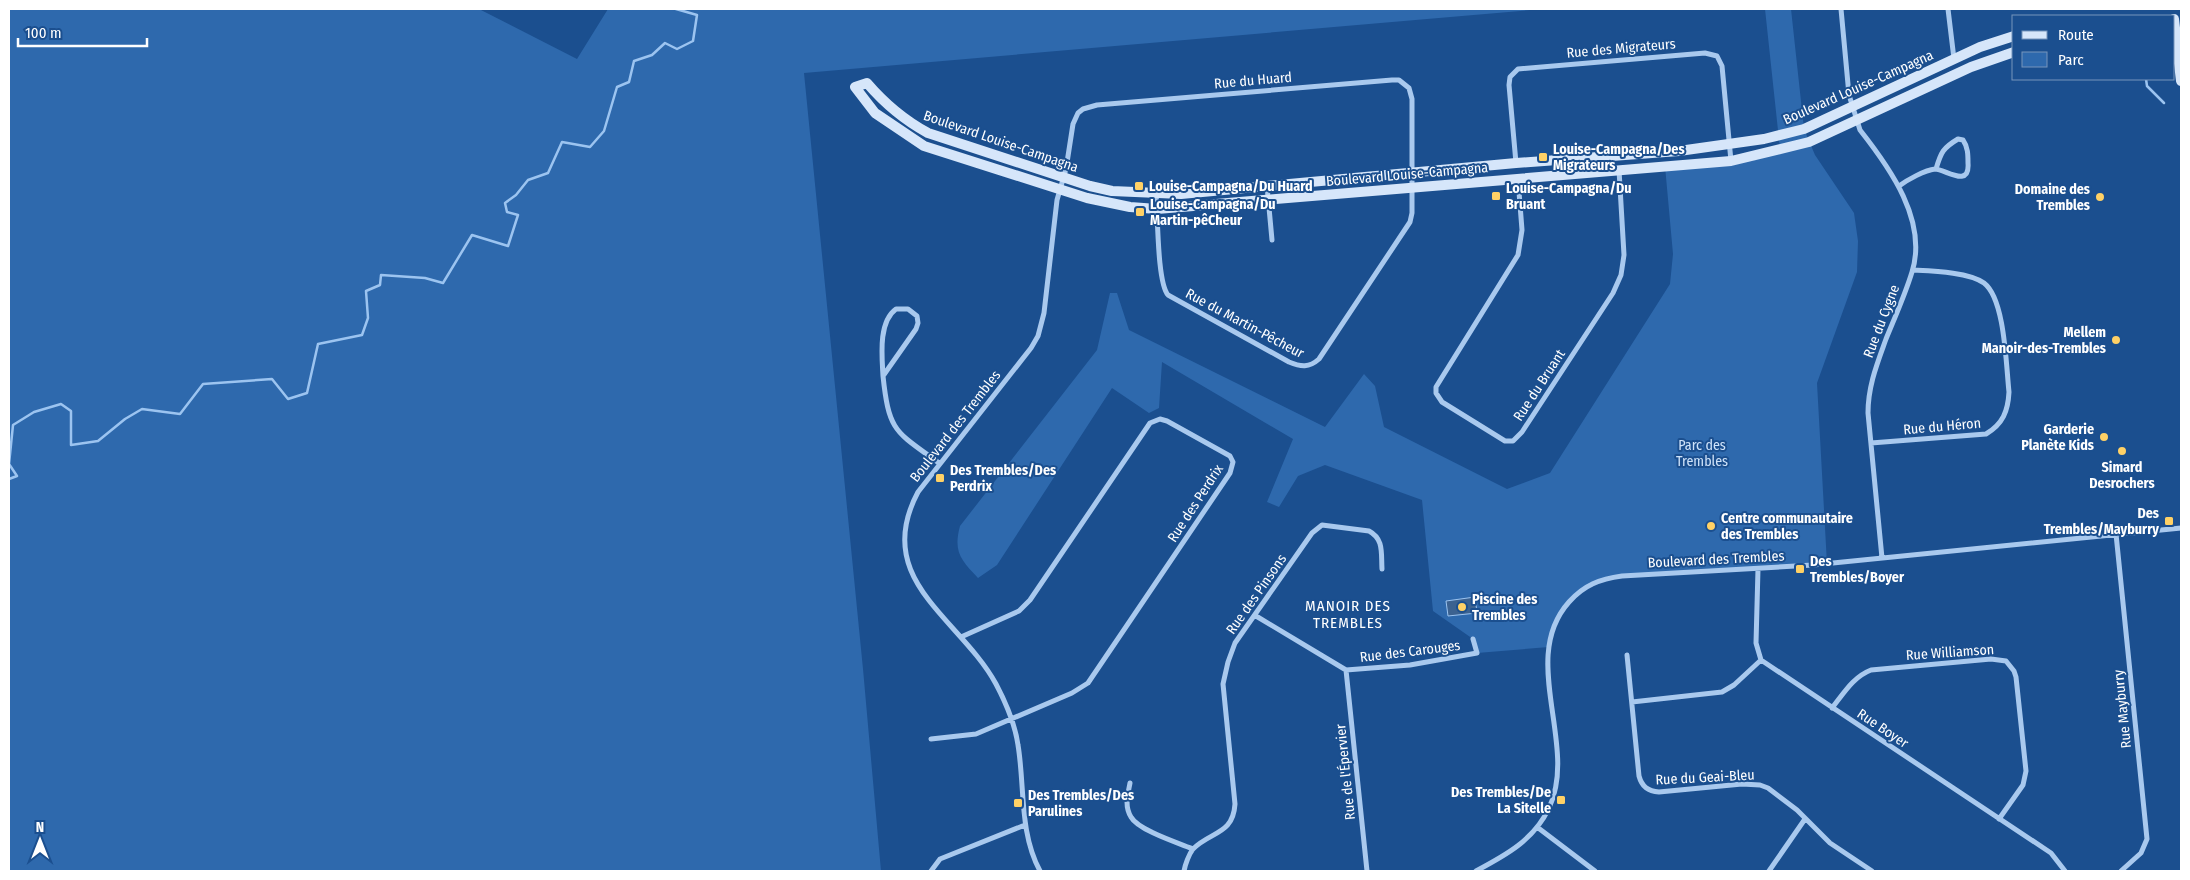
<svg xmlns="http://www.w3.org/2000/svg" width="2190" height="880" viewBox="0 0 2190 880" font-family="'Fira Sans Condensed',sans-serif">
<rect width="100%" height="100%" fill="#1b4f8f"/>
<path fill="#2e69ad" d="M 9,9 L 479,9 L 577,59 L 608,9 L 1542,9 L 804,73 L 863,669 L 881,871 L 9,871 Z
M 1765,9 L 1791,9 L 1804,129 L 1815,155 L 1854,213 L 1858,241 L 1857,272 L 1817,383 L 1827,564 L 1622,576 L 1589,585 L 1559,615 L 1549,647 L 1477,653 L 1473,639 L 1433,611 L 1422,500 L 1325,465 L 1298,476 L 1279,507 L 1267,502 L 1293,439 L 1162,362 L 1159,408 L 1149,413 L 1112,388 L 997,565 L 978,578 C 961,560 953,552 960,526 L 1097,350 L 1110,293 L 1117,293 L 1129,330 L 1325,427 L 1364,374 L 1375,386 L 1384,427 L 1507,489 L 1550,473 L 1670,284 L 1673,254 L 1665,166 L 1780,149 Z"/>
<path fill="#3c6290" stroke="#9cc4f0" d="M 1475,597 L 1477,613 L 1448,616 L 1446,601 Z"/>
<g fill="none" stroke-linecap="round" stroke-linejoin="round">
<path stroke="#9cc4f0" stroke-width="2.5" d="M 2146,79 L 2147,86 L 2164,103
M 9,479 L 17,476 L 9,464 L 13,425 L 34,412 L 61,404 L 71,411 L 71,445 L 98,441 L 125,419 L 142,409 L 180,414 L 203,384 L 272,379 L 288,399 L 307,393 L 318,344 L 362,335 L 368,318 L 366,291 L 380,285 L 381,275 L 425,278 L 443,283 L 472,235 L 508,246 L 518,215 L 507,212 L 505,203 L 516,195 L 528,180 L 548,173 L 562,142 L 590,147 L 604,131 L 617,87 L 629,82 L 634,61 L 652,55 L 665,43 L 677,49 L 693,41 L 697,15 L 676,9"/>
<path stroke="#a9c9ee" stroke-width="5" d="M 1841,9 L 1849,95 L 1860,130 C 1890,168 1928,221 1912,272 C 1905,295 1895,317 1886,339 C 1877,364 1868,386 1868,413 L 1882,558
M 1948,9 L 1954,59
M 1516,163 L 1509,85 L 1510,77 L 1518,69 L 1705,53 L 1717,56 L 1722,66 L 1731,161
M 1518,179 L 1522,230 L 1518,255 L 1436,387 L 1436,393 L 1442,402 L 1505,441 L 1513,441 L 1522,432 L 1613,293 L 1621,275 L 1624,255 L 1619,170
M 1267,186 L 1272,240
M 1899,186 C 1907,180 1925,170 1935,169 C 1945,169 1970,189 1968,163 C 1968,155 1968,147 1963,140 L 1958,139 C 1943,148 1941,152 1936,169
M 883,376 C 882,357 878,322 896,309 L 908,309 L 917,316 L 918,323 L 916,329 L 883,376 C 889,432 895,431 939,463
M 1871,443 L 1986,434 C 2003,424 2008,411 2009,392 C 2006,365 2005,299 1984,283 C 1969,272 1932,271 1913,270
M 2116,534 L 2147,839 L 2141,853 L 2121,871
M 1758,569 L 1756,643 L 1761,660 L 2051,853 L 2065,871
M 1256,616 L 1346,670 L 1410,665 L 1477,653 L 1473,639
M 1627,655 L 1639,776 C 1642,787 1648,791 1659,792 L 1742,784 L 1760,785 L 1768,788 L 1797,810 L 1830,843 L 1872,871
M 1346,670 L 1367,871
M 1632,702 L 1722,692 L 1734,685 L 1761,660
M 1832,708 C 1844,693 1853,677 1871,670 L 1991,659 L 2006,661 L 2014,671 L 2016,677 L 2026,771 L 2023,785 L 1999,819
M 931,739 L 976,734 L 1072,693 L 1088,683 L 1230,473 L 1233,462 L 1230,456 L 1167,421 L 1160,419 L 1150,423 L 1030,600 L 1019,611 L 961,637
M 1130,783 C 1128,794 1124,806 1131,817 C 1138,830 1178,843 1193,849
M 1537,827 L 1595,871
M 931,871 L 940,859 L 1025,825
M 1040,871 C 1019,832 1025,787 1018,745 C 1015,724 1006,703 996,684 C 960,618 871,580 918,492 L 1031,348 L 1038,336 L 1044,313 L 1057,200 L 1066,169 L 1073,124 L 1078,113 L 1083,109 L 1097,105 L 1392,80 L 1399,80 L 1409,88 L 1412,99 L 1412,213 L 1410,222 L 1319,359 C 1309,368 1301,367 1289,362 L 1168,295 C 1157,282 1158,215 1156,194
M 1184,871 C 1185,865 1189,854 1193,849 C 1211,831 1233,835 1235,804 L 1223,684 L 1228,662 L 1235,643 L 1312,533 L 1322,525 L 1369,531 C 1384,539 1381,553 1382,569
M 1476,871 C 1506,855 1534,840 1549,808 C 1579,745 1518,659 1569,602 C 1584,585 1600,579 1622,576 L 1813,565 L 2181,528
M 1769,871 L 1805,819"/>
<path stroke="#d6e6fa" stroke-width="10" d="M 2174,19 L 2181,81
M 2014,36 L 1980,47 L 1804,129 L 1764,139 L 1679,151 L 1516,163 L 1181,194 L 1112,191 L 1090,186 L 928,133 C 904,120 885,104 867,83 L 855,87 L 875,113 L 924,146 L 1087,198 L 1130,207 L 1157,209 L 1731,161 L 1809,142 L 1971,67 L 2014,52"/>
</g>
<g fill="#ffd166" stroke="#1b4f8f" stroke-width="2">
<rect x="1538" y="152" width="10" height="10" rx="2.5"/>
<rect x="1134" y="181" width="10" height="10" rx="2.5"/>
<rect x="1491" y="191" width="10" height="10" rx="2.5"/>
<circle cx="2100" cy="197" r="5"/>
<rect x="1135" y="207" width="10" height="10" rx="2.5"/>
<circle cx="2116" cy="340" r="5"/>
<circle cx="2104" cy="437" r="5"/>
<circle cx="2122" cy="451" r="5"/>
<rect x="935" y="473" width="10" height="10" rx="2.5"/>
<rect x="2164" y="516" width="10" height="10" rx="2.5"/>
<circle cx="1711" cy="526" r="5"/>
<rect x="1795" y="564" width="10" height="10" rx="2.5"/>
<circle cx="1462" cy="607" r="5"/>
<rect x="1556" y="795" width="10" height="10" rx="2.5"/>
<rect x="1013" y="798" width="10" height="10" rx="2.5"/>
</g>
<g text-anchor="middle" stroke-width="4" stroke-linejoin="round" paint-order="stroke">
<g font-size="14" fill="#fff" stroke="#1b4f8f">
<text transform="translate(1621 48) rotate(-5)" y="5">Rue des Migrateurs</text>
<text transform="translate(1253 80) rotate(-5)" y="5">Rue du Huard</text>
<text transform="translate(1858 87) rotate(-24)" y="5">Boulevard Louise-Campagna</text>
<text transform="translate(1001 141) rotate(19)" y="5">Boulevard Louise-Campagna</text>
<text transform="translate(1407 174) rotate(-5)" y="5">Boulevard Louise-Campagna</text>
<text transform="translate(1881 321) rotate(-69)" y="5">Rue du Cygne</text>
<text transform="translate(1245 323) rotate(28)" y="5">Rue du Martin-Pêcheur</text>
<text transform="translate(1539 385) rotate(-57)" y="5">Rue du Bruant</text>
<text transform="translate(955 426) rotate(-52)" y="5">Boulevard des Trembles</text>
<text transform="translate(1942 426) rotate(-5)" y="5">Rue du Héron</text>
<text transform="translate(1195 503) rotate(-57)" y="5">Rue des Perdrix</text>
<text transform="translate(1716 559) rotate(-3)" y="5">Boulevard des Trembles</text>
<text transform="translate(1256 594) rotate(-55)" y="5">Rue des Pinsons</text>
<text transform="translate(1410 651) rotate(-7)" y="5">Rue des Carouges</text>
<text transform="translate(1950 652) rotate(-4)" y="5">Rue Williamson</text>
<text transform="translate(2122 709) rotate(-96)" y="5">Rue Mayburry</text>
<text transform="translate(1883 728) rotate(34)" y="5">Rue Boyer</text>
<text transform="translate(1345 772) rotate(-96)" y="5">Rue de l'Épervier</text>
<text transform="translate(1705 777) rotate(-3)" y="5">Rue du Geai-Bleu</text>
</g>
<g font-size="14" font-weight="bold" fill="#fff" stroke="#1b4f8f" text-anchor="start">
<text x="1553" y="154">Louise-Campagna/Des<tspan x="1553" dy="16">Migrateurs</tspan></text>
<text x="1149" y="191">Louise-Campagna/Du Huard</text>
<text x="1506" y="193">Louise-Campagna/Du<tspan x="1506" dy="16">Bruant</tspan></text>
<text x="2090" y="194" text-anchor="end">Domaine des<tspan x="2090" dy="16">Trembles</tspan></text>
<text x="1150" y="209">Louise-Campagna/Du<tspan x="1150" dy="16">Martin-pêCheur</tspan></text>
<text x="2106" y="337" text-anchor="end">Mellem<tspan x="2106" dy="16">Manoir-des-Trembles</tspan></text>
<text x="2094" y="434" text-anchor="end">Garderie<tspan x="2094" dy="16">Planète Kids</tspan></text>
<text x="2122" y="472" text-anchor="middle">Simard<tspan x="2122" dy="16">Desrochers</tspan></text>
<text x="950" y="475">Des Trembles/Des<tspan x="950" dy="16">Perdrix</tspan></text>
<text x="2159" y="518" text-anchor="end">Des<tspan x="2159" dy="16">Trembles/Mayburry</tspan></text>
<text x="1721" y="523">Centre communautaire<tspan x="1721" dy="16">des Trembles</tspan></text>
<text x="1810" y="566">Des<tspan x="1810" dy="16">Trembles/Boyer</tspan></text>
<text x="1472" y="604">Piscine des<tspan x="1472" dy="16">Trembles</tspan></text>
<text x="1551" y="797" text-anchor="end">Des Trembles/De<tspan x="1551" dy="16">La Sitelle</tspan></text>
<text x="1028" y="800">Des Trembles/Des<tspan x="1028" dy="16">Parulines</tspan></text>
</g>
<g font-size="14" fill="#cfe3fa" stroke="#1b4f8f">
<text x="1702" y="450">Parc des<tspan x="1702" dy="16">Trembles</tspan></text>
</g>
<g font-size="15" letter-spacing="1" fill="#fff" stroke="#1b4f8f">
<text x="1348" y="611">MANOIR DES<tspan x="1348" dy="17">TREMBLES</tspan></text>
</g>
</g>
<rect width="2190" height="880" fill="none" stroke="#ffffff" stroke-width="20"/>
<rect x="2012" y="15" width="162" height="65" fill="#1b4f8f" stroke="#7695bc"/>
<rect x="2022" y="31" width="25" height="8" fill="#d6e6fa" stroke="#7695bc"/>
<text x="2058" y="40" font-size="15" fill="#ffffff">Route</text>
<rect x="2022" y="52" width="25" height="15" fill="#2e69ad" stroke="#7695bc"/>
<text x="2058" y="65" font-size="15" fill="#ffffff">Parc</text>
<g transform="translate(40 840)" stroke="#1b4f8f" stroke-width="4" paint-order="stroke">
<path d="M0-4L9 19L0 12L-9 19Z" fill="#ffffff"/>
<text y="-8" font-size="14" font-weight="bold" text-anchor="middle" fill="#ffffff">N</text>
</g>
<path d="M18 38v8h129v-8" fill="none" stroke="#ffffff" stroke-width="2.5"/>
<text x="25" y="38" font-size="15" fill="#ffffff" stroke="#1b4f8f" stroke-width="4" paint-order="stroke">100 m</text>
</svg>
